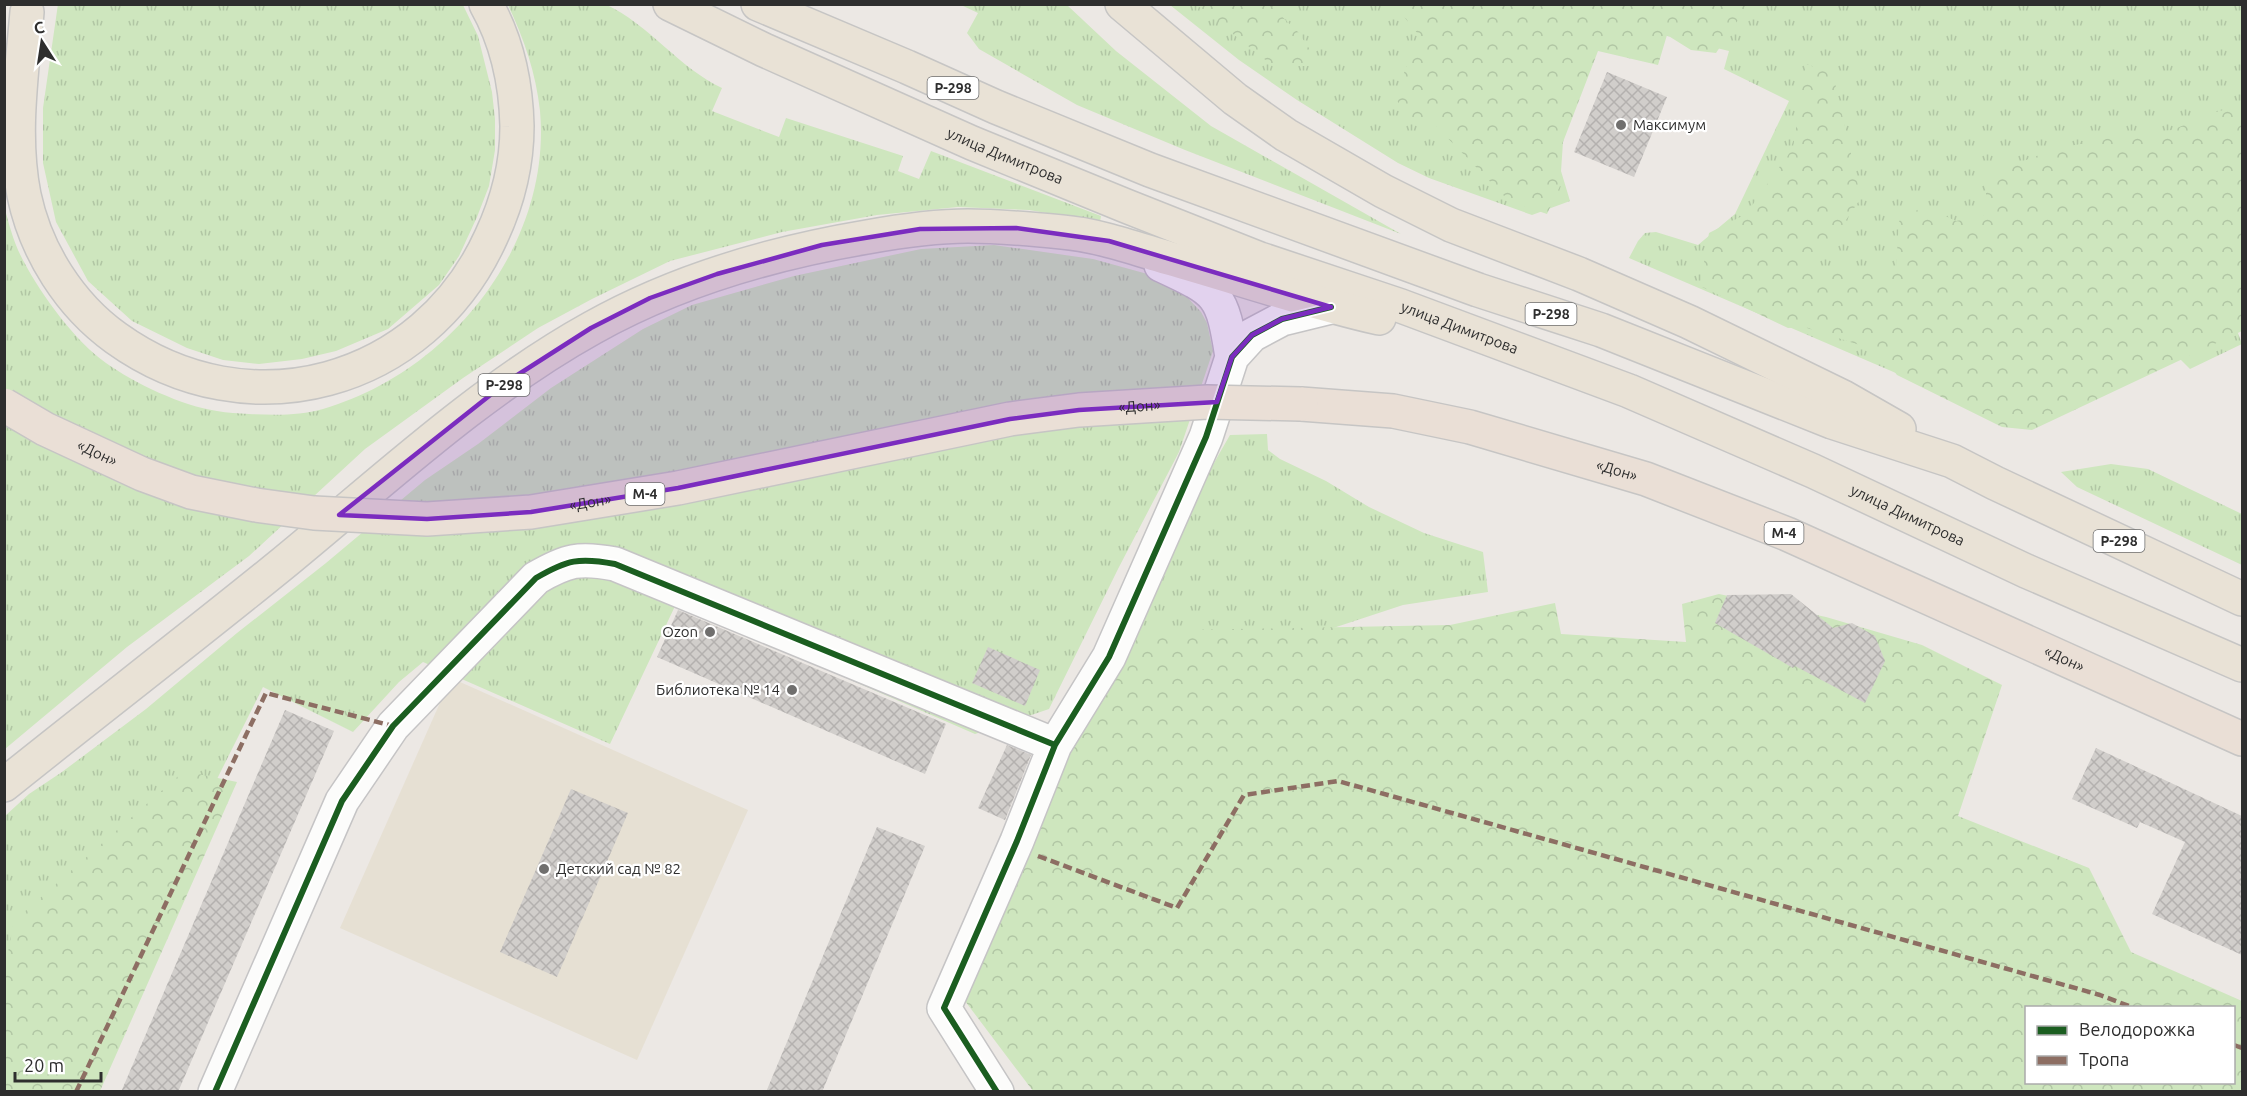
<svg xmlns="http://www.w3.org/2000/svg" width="2247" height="1096" viewBox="0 0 2247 1096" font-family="Ubuntu,sans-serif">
<defs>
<pattern id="grass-tufts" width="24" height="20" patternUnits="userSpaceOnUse" patternTransform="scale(1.5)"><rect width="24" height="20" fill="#cee6be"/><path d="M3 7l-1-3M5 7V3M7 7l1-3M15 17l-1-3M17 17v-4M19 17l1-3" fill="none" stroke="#b1c6a4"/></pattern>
<pattern id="forest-crowns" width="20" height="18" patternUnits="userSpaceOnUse" patternTransform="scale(1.5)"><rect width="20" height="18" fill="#cee6be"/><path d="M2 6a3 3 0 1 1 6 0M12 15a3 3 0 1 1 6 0" fill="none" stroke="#b1c6a4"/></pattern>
<pattern id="building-cross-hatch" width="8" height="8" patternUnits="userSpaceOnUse" patternTransform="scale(1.5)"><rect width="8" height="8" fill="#d1cecb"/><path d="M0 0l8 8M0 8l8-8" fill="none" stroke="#b4b1af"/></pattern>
</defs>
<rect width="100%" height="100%" fill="#ece8e4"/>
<path fill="#e6e0d3" d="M 451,678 L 748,810 L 637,1060 L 340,928 Z"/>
<path fill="url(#grass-tufts)" d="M 58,4 L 463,5 L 478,36 L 492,92 L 495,119 L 495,150 L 489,186 L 477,217 L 459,256 L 439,285 L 388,329 L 336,351 L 302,359 L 259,364 L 223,360 L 187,348 L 132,321 L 88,281 L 56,222 L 43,163 L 43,108 Z
M 605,4 C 650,25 679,68 722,88 L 712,111 L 779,137 L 786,118 L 903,156 L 898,171 L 919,179 L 931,151 L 1101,216 L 1100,222 L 1029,210 L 958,207 L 877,215 L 782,232 L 670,261 L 592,299 L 538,328 L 463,378 L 365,449 L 249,556 L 127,647 L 5,749 L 4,205 C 9,225 14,244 24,262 C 42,296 75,341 106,363 C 134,383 182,406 217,411 C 227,413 239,413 249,414 C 274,415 299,416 323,409 C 449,373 552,245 540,111 C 536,73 524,39 508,5 Z
M 961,5 L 1067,5 L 1116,51 L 1211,126 L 1401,234 L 1185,150 L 1077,105 L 979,49 L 967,33 L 978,13 Z
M 1170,5 L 2242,5 L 2242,319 L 2235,325 L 2242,344 L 2190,369 L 2147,326 L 1991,414 L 1629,258 L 1638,241 L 1645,233 L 1656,232 L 1698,245 L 1735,214 L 1789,101 L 1724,69 L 1729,51 L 1651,32 L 1593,45 L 1555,151 L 1570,201 L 1532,215 L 1429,178 L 1398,163 L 1297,100 L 1239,60 Z
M 994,245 L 1093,259 L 1162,278 L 1185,295 L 1201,312 L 1207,323 L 1213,351 L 1179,452 L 1118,569 L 1049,709 L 975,734 L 676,604 L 610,744 L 423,662 L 399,682 L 353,732 L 263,687 L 61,1091 L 5,1092 L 5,816 L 29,794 L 62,772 L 146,709 L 237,633 L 326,563 L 425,480 L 478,444 L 551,388 L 643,329 L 692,305 L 794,276 L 921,249 Z
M 1267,434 L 1268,450 L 1280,459 L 1326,481 L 1369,507 L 1424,533 L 1483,552 L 1488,592 L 1403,605 L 1318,633 L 1136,638 C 1162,568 1192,499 1230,435 Z
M 2111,464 L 2148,469 L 2242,514 L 2242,565 L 2077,487 L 2061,472 Z"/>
<path fill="url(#forest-crowns)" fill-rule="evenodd" d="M 1197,5 L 1270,5 L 1298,32 L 1321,66 L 1273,66 Z
M 1402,5 L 1402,4 L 1748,5 L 1716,53 L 1691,50 L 1667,35 L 1658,65 L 1598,51 L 1563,142 L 1560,186 L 1547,214 L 1509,201 L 1434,124 L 1413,122 L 1395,98 L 1418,34 L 1397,8 Z
M 1806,64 L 1833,74 L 1861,198 L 1814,267 L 1896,268 L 1899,221 L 1924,206 L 1956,221 L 1986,215 L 1986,175 L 2055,149 L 2111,138 L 2172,130 L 2216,112 L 2242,105 L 2242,331 L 2032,430 L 2002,427 L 1897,375 L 1878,351 L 1804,327 L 1788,328 L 1700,286 L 1709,233 L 1746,214 L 1793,148 Z
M 1719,594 L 1826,617 L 1922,645 L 2002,685 L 1958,816 L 2089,868 L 2131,952 L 2242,1001 L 2242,1091 L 1033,1091 L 965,1001 L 1054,770 L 1132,631 L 1450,625 L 1555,603 L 1561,634 L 1686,642 L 1682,604 ZM 2026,1008 L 2234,1008 L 2234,1082 L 2026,1082 Z
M 184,771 L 237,782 L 100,1091 L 5,1091 L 5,968 L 14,921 Z"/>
<path fill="url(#building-cross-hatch)" d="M 1607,72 L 1667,97 L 1634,177 L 1574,152 Z
M 1791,594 L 1833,628 L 1852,623 L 1875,636 L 1885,661 L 1865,703 L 1795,666 L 1793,668 L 1715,623 L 1727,595 Z
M 678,610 L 946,724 L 925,774 L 657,657 Z
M 988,647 L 1040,670 L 1025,706 L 972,683 Z
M 285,710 L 334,731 L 178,1092 L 121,1092 Z
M 1007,745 L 1031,755 L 1005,820 L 978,808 Z
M 2096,748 L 2242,816 L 2242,955 L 2152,914 L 2185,842 L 2140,822 L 2137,828 L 2072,799 Z
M 571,789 L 628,813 L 557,977 L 500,952 Z
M 877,827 L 925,846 L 822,1092 L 766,1092 Z"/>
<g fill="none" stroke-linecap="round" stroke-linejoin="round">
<defs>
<path id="minor" d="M 1161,265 C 1219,292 1222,293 1232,357
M 215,1092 L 342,801 L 393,726 L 536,578 C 567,560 579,557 615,564 L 1055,745
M 997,1092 L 944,1008 L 1017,841 L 1055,745 L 1109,657 L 1206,437 L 1232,357 L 1252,335 L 1282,319 L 1331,307"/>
<g id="trunk">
<path id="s1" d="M 670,4 L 764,50 L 972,143 L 1126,206 L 1260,259 L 1401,306 L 1629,391 L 1813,471 L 2026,571 L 2242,665"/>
<path d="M 758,4 L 907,67 L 996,107 L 1150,170 L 1478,290 L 1601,330 L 1832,422 L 1952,461 L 1995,483 L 2242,599"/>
<path d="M 1122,4 L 1235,99 L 1286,135 L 1383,191 L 1451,225 L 1579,274 L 1689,322 L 1843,397 L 1899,429"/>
<path d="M 27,12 C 22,73 12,135 24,195 C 36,252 70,305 116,338 C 248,433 424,385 491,237 C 508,201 517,166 517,126 C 516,84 507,41 486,4"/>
<path d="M 4,785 C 96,711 190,639 281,565 C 380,484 480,390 592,328 C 676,281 772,253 867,237 C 900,231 934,226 968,226 C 999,226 1031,229 1062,232 C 1098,235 1134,248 1168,258 C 1239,278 1308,302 1379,318"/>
</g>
<g id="motorway">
<path id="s2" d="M 1301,404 L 1393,411 L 1470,427 L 1646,479 L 1787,534 L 2242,739"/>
</g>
</defs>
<use href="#minor" stroke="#c5c4c5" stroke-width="36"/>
<use href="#trunk" stroke="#c6c5c4" stroke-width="36"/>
<use href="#motorway" stroke="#c6c5c4" stroke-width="36"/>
<use href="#minor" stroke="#fcfcfb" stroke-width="33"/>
<use href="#trunk" stroke="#e9e2d6" stroke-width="33"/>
<use href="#motorway" stroke="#eadfd6" stroke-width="33"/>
<defs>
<g id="motorway-bridge">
<path id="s3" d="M 4,405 L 45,429 L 142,474 L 191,492 L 256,505 L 314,513 L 427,519 L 531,512 L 678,488 L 1010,419 L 1079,410 L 1207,402 L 1301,404"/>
</g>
</defs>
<use href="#motorway-bridge" stroke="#c6c5c4" stroke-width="36" stroke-linecap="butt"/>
<use href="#motorway-bridge" stroke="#eadfd6" stroke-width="33"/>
<path stroke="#8d6e63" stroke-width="4.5" stroke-dasharray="9 4.5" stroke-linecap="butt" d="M 1038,856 L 1177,908 L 1244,795 L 1338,781 L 2100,995 L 2134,1008
M 2234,1045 L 2242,1048
M 76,1092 L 266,693 L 393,726"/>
<defs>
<path id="cycleway" d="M 215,1092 L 342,801 L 393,726 L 536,578 C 567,560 579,557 615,564 L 1055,745
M 997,1092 L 944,1008 L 1017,841 L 1055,745 L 1109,657 L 1206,437 L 1232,357 L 1252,335 L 1282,319 L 1331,307"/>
</defs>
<use href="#cycleway" stroke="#fff" stroke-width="10"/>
<use href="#cycleway" stroke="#1b5e20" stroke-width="6"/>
</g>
<path fill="#7b2cbf" fill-opacity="0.2" stroke="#7b2cbf" stroke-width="4.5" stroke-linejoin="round" d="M 1016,228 L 1109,241 L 1331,307 L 1282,319 L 1252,335 L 1232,357 L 1217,402 L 1079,410 L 1010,419 L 678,488 L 531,512 L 427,519 L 339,515 L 508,381 L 591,328 L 650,298 L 717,274 L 822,245 L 920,229 Z"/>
<g fill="#706f6e" stroke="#fff" stroke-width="2">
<circle cx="1621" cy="125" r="6"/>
<circle cx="710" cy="632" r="6"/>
<circle cx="792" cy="690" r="6"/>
<circle cx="544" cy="869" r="6"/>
</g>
<g text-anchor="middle" stroke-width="4.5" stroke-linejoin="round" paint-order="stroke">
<g fill="#fff" stroke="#6d6d6d" stroke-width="1.5">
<rect x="927.5" y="77" width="51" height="22" rx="4.5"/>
<rect x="1525.5" y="303" width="51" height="22" rx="4.5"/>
<rect x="478.5" y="374" width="51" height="22" rx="4.5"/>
<rect x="625.5" y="483" width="39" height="22" rx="4.5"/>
<rect x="1764.5" y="522" width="39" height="22" rx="4.5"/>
<rect x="2093.5" y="530" width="51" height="22" rx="4.5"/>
</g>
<g font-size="14" font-weight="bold" fill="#2e2e2e">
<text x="953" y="93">Р-298</text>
<text x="1551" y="319">Р-298</text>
<text x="504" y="390">Р-298</text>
<text x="645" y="499">М-4</text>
<text x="1784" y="538">М-4</text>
<text x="2119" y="546">Р-298</text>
</g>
<g font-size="15" fill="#2e2e2e" stroke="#fff" text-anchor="start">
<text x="1633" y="130">Максимум</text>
<text x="698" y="637" text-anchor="end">Ozon</text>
<text x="780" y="695" text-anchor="end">Библиотека № 14</text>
<text x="556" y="874">Детский сад № 82</text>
</g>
<g font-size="15" fill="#2e2e2e" stroke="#fff">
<text dy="5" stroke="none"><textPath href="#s1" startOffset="368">улица Димитрова</textPath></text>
<text dy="5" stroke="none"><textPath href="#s1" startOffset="854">улица Димитрова</textPath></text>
<text dy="5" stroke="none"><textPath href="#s3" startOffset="1167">«Дон»</textPath></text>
<text dy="5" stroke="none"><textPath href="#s3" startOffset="105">«Дон»</textPath></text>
<text dy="5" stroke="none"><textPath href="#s2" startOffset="324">«Дон»</textPath></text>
<text dy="5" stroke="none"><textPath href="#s3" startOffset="609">«Дон»</textPath></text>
<text dy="5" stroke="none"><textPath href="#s1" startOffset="1340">улица Димитрова</textPath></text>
<text dy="5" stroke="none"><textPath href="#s2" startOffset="810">«Дон»</textPath></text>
</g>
</g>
<rect width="2247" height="1096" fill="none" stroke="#2e2e2e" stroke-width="12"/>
<rect x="2025" y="1006" width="210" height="78" fill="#ffffff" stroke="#ababab" stroke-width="1.5"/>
<rect x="2037" y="1026" width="30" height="9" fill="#1b5e20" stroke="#ababab" stroke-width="1.5"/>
<text x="2079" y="1036" font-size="18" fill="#2e2e2e">Велодорожка</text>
<rect x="2037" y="1056" width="30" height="9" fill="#8d6e63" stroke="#ababab" stroke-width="1.5"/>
<text x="2079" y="1066" font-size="18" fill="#2e2e2e">Тропа</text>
<g transform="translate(42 42) rotate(348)" stroke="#ffffff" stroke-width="4.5" paint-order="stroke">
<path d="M0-4.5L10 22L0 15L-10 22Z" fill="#2e2e2e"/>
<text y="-9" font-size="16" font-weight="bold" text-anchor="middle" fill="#2e2e2e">С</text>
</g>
<path d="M15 1072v9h86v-9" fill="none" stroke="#2e2e2e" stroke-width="3"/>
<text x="24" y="1072" font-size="18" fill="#2e2e2e" stroke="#ffffff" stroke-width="4.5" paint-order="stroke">20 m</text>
</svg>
